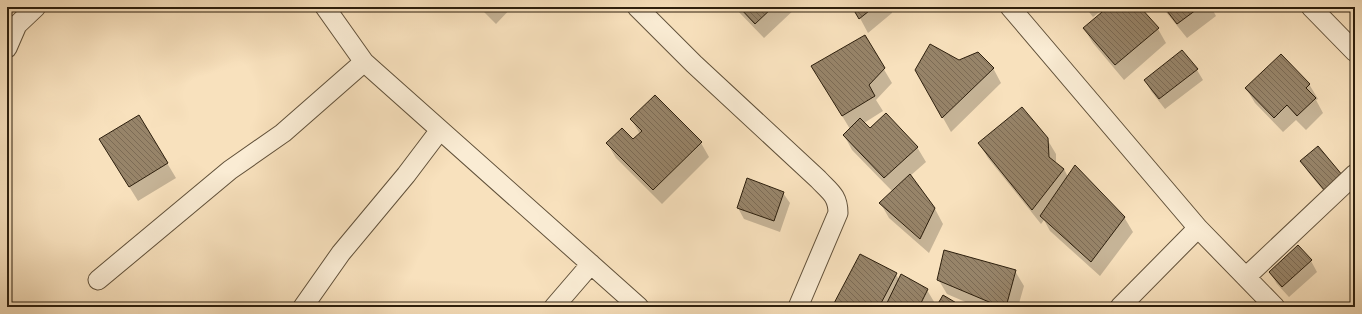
<svg xmlns="http://www.w3.org/2000/svg" width="1362" height="314" viewBox="0 0 1362 314" font-family="'Old Standard TT',serif">
<defs>
<pattern id="building-back-hatch" width="6" height="6" patternUnits="userSpaceOnUse"><rect width="6" height="6" fill="#978469"/><path d="M-1 5l2 2M0 0l6 6M5-1l2 2" fill="none" stroke="#7c6b55"/></pattern>
</defs>
<rect width="100%" height="100%" fill="#f8e1bd"/>
<filter id="stains"><feTurbulence type="fractalNoise" baseFrequency=".005" numOctaves="4"/><feColorMatrix values="0 0 0 0 .2 0 0 0 0 .09 0 0 0 0 .02 0 0 0 .5 -.17"/></filter>
<radialGradient id="worn" r=".72"><stop offset=".6" stop-color="#630" stop-opacity="0"/><stop offset="1" stop-color="#630" stop-opacity=".3"/></radialGradient>
<path fill="#0003" d="M 479,7 L 512,7 L 496,24 Z
M 734,7 L 797,7 L 764,38 Z
M 854,7 L 891,7 L 892,13 L 868,33 Z
M 1085,7 L 1106,7 L 1093,17 Z
M 1109,7 L 1139,7 L 1158,29 L 1166,43 L 1124,80 L 1093,43 L 1084,29 Z
M 1162,7 L 1211,7 L 1216,16 L 1187,38 Z
M 864,36 L 892,83 L 876,100 L 883,111 L 864,123 L 870,129 L 917,147 L 926,162 L 910,176 L 935,209 L 943,224 L 929,253 L 889,218 L 881,204 L 893,192 L 852,150 L 844,135 L 850,129 L 821,81 Z
M 959,61 L 993,68 L 1001,83 L 951,132 L 916,70 Z
M 1197,70 L 1203,80 L 1165,109 L 1151,91 L 1145,80 Z
M 1309,84 L 1318,99 L 1316,100 L 1323,113 L 1306,130 L 1296,120 L 1283,132 L 1255,103 L 1246,88 Z
M 139,116 L 176,178 L 138,201 L 109,154 Z
M 631,119 L 701,143 L 709,157 L 662,204 L 616,158 L 607,143 L 633,140 L 640,134 Z
M 1047,139 L 1056,154 L 1056,164 L 1064,169 L 1068,177 L 1124,217 L 1133,232 L 1100,276 L 1050,231 L 1044,220 L 1041,224 L 988,158 L 979,143 Z
M 1318,147 L 1332,201 L 1308,172 L 1301,161 Z
M 783,193 L 790,203 L 780,232 L 744,219 L 738,208 Z
M 1311,261 L 1317,272 L 1289,297 L 1277,284 L 1270,273 Z
M 1015,271 L 1024,286 L 1018,307 L 977,307 L 947,294 L 938,279 Z
M 896,274 L 899,280 L 927,290 L 936,305 L 935,307 L 833,307 Z"/>
<path fill="url(#building-back-hatch)" stroke="#2d1f0d" d="M 739,7 L 773,7 L 755,24 Z
M 852,7 L 874,7 L 859,19 Z
M 1108,7 L 1140,7 L 1159,28 L 1115,65 L 1083,28 Z
M 1164,7 L 1200,7 L 1177,24 Z
M 865,35 L 885,68 L 869,85 L 875,96 L 842,116 L 811,66 Z
M 930,44 L 959,60 L 978,52 L 994,68 L 942,118 L 915,70 Z
M 1182,50 L 1198,69 L 1159,99 L 1144,80 Z
M 1281,54 L 1310,84 L 1306,88 L 1316,98 L 1297,116 L 1287,105 L 1274,118 L 1245,88 Z
M 655,95 L 702,142 L 653,190 L 606,143 L 622,128 L 633,139 L 642,131 L 630,119 Z
M 1022,107 L 1048,138 L 1049,157 L 1064,169 L 1032,210 L 978,143 Z
M 886,113 L 918,147 L 884,178 L 843,135 L 860,118 L 870,128 Z
M 139,115 L 168,163 L 129,187 L 99,139 Z
M 1318,146 L 1343,176 L 1325,191 L 1300,161 Z
M 1075,165 L 1125,217 L 1091,262 L 1040,216 Z
M 910,174 L 935,208 L 920,239 L 879,203 Z
M 747,178 L 784,192 L 774,221 L 737,208 Z
M 1298,245 L 1312,260 L 1282,287 L 1269,272 Z
M 944,250 L 1016,270 L 1006,307 L 1001,307 L 937,280 Z
M 860,254 L 897,273 L 879,307 L 832,307 Z
M 901,274 L 928,289 L 919,307 L 885,307 Z
M 943,295 L 963,307 L 936,307 Z"/>
<g fill="none" stroke-linecap="round" stroke-linejoin="round">
<defs>
<path id="street" d="M 325,7 L 364,62 L 639,307
M 637,7 L 694,64 L 818,179 C 829,191 838,195 838,213 L 798,307
M 1010,7 L 1198,228 L 1275,307
M 1311,7 L 1355,52
M 7,48 L 17,25 L 36,7
M 1247,276 L 1355,174
M 98,280 L 230,170 L 283,133 L 364,62
M 303,307 L 341,253 L 406,175 L 440,130
M 554,307 L 591,264
M 1120,307 L 1198,228"/>
</defs>
<use href="#street" stroke="#605039" stroke-width="21"/>
<use href="#street" stroke="#faecd4" stroke-width="19"/>
</g>
<rect width="1362" height="314" fill="none" stroke="#f8e1bd" stroke-width="24"/>
<rect x="8" y="8" width="1346" height="298" fill="none" stroke="#2d1f0d" stroke-width="2"/>
<rect x="12" y="12" width="1338" height="290" fill="none" stroke="#2d1f0d"/>
<rect width="100%" height="100%" filter="url(#stains)"/>
<rect width="100%" height="100%" fill="url(#worn)"/>
</svg>
